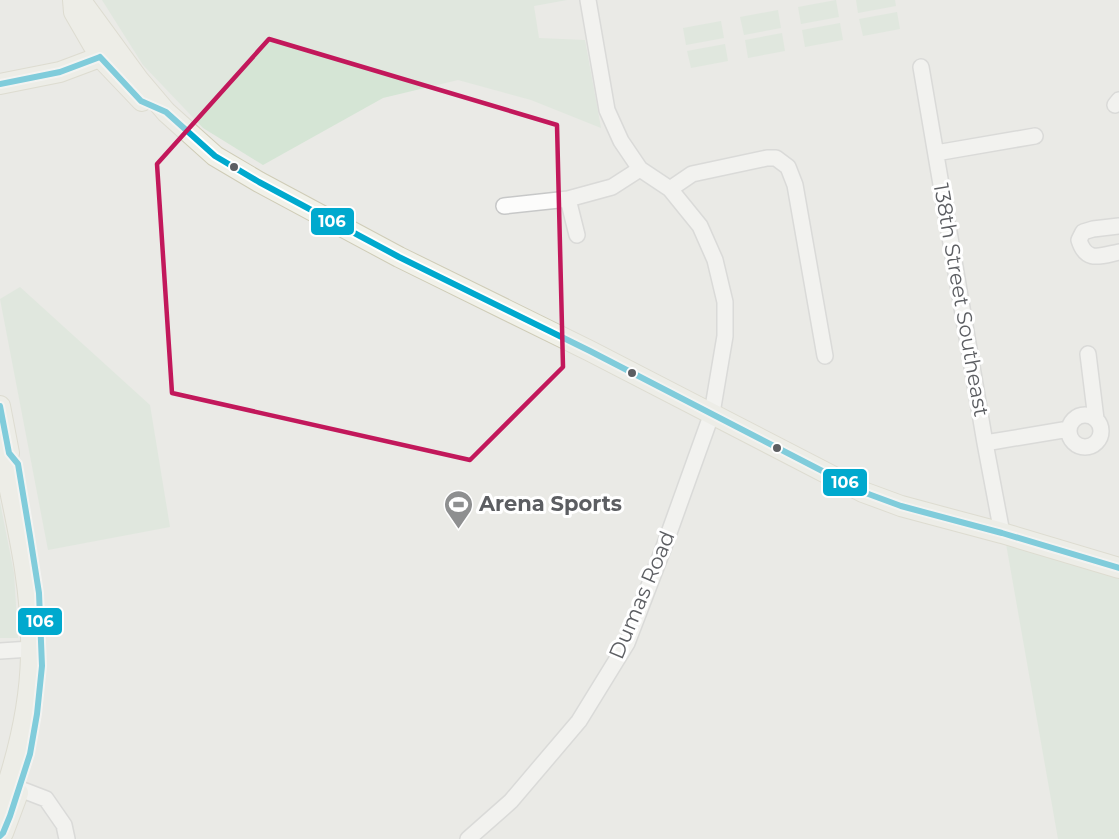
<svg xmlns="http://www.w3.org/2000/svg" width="1119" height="839" viewBox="0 0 1119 839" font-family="Montserrat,sans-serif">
<rect width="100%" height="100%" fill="#eaeae6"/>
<path fill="#d5e5d5" d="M 102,0 L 567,0 L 534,6 L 539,38 L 585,40 L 601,128 L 531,100 L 458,80 L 383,98 L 263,165 L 203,128 L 143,65 Z
M 836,0 L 839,17 L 801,24 L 798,7 Z
M 856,0 L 895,0 L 896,6 L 858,13 Z
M 778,10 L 781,28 L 744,35 L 740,17 Z
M 897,12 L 900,29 L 863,36 L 859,19 Z
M 721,21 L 724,38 L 686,45 L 683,28 Z
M 840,23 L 843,40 L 805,47 L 802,30 Z
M 782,33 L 785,51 L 748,58 L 745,40 Z
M 725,44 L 728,61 L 691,68 L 687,51 Z
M 20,287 L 150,405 L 170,527 L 48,550 L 0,299 Z
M 0,502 L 14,573 L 18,638 L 0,638 Z
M 1005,538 L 1119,572 L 1119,839 L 1058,839 Z"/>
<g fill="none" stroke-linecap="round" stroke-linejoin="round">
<defs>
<path id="minor" d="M 921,67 L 985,443 L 1002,533
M 1115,105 L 1119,100
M 936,153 L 1035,136
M 670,189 L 692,174 L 767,158 L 776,158 L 788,167 L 795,185 L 825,356
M 568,199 L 577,235
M 504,206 L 568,199 L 612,187 L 640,169
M 1119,226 L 1093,229 L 1083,232 L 1079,240 C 1086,263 1100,256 1119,252
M 1088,354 L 1096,419
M1069 431a16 16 0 1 1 32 0a16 16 0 1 1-32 0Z
M 985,443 L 1069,429
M 0,651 L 31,649
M 20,789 L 46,799 L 64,825 L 67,839
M 468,839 L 511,801 L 579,721 L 627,643 L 665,544 L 712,413 L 725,336 L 725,302 L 715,260 L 700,226 L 670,189 L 640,169 L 621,141 L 607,110 L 588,0"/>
<path id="major" d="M 73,0 L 74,12 L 100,57 L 142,101
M 75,0 L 84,5 L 138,79 L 166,112 L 215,156 L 259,182 L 399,257 L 590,351 L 863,492 L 901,506 L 1002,533 L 1119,568
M 0,84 L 60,72 L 100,57
M 0,406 L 9,453 L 5,467 C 18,529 33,592 31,656 C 30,708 17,759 0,807
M 0,836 L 3,833 L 18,793"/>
</defs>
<use href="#minor" stroke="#c7c8c8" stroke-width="18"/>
<use href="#major" stroke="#cfccb7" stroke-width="22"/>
<use href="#minor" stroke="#fcfcfb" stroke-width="15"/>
<use href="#major" stroke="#f1f1e9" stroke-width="20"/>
<defs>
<path id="bus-1" d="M 100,57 L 141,101 L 166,112 L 215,156 L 259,182 L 399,257 L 590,351 L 863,492 L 901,506 L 1002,533 L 1119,568
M 0,84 L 60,72 L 100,57
M 0,406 L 9,453 L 18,464 L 30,536 L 39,593 L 42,666 L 37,714 L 30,754 L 10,816 L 3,833 L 0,836"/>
</defs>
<use href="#bus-1" stroke="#fff" stroke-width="10"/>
<use href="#bus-1" stroke="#00a9ce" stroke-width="6"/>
</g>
<path d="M0 0H1119V839H0ZM 269,39 L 557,125 L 563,367 L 470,460 L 172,393 L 157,164 Z" fill="#eaeae6" fill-opacity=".55" fill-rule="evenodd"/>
<path fill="none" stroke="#c2185b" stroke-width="4.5" stroke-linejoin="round" d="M 269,39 L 557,125 L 563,367 L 470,460 L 172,393 L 157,164 Z"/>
<defs>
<symbol id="stadium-pin" viewBox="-11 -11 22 30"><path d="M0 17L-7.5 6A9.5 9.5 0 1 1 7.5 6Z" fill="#8e8f90" stroke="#fff"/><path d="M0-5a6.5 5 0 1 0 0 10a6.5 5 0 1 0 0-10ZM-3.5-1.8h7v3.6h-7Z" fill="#fff"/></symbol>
</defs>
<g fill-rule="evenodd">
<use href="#stadium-pin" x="442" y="488" width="33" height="45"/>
</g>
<g fill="#5c5e62" stroke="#fff" stroke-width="2">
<circle cx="234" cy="167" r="5"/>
<circle cx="632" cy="373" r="5"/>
<circle cx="777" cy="448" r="5"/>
</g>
<g text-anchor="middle" stroke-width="6" stroke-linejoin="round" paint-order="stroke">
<g font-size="21" fill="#5c5e62" stroke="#fff">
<text transform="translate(961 300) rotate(80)" y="7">138th Street Southeast</text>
<text transform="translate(642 595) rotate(-67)" y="7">Dumas Road</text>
</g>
<g font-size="21" font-weight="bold" fill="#5c5e62" stroke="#fff" text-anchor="start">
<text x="479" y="511">Arena Sports</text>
</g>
</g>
<g stroke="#fff" stroke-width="2">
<rect x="310" y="207" width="45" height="29" rx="6" fill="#00a9ce"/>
<rect x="822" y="468" width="46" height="29" rx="6" fill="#00a9ce"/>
<rect x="17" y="607" width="46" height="29" rx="6" fill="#00a9ce"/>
</g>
<g font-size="16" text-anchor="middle" font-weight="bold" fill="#fff">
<text x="332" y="227">106</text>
<text x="845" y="488">106</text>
<text x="40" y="627">106</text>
</g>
</svg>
